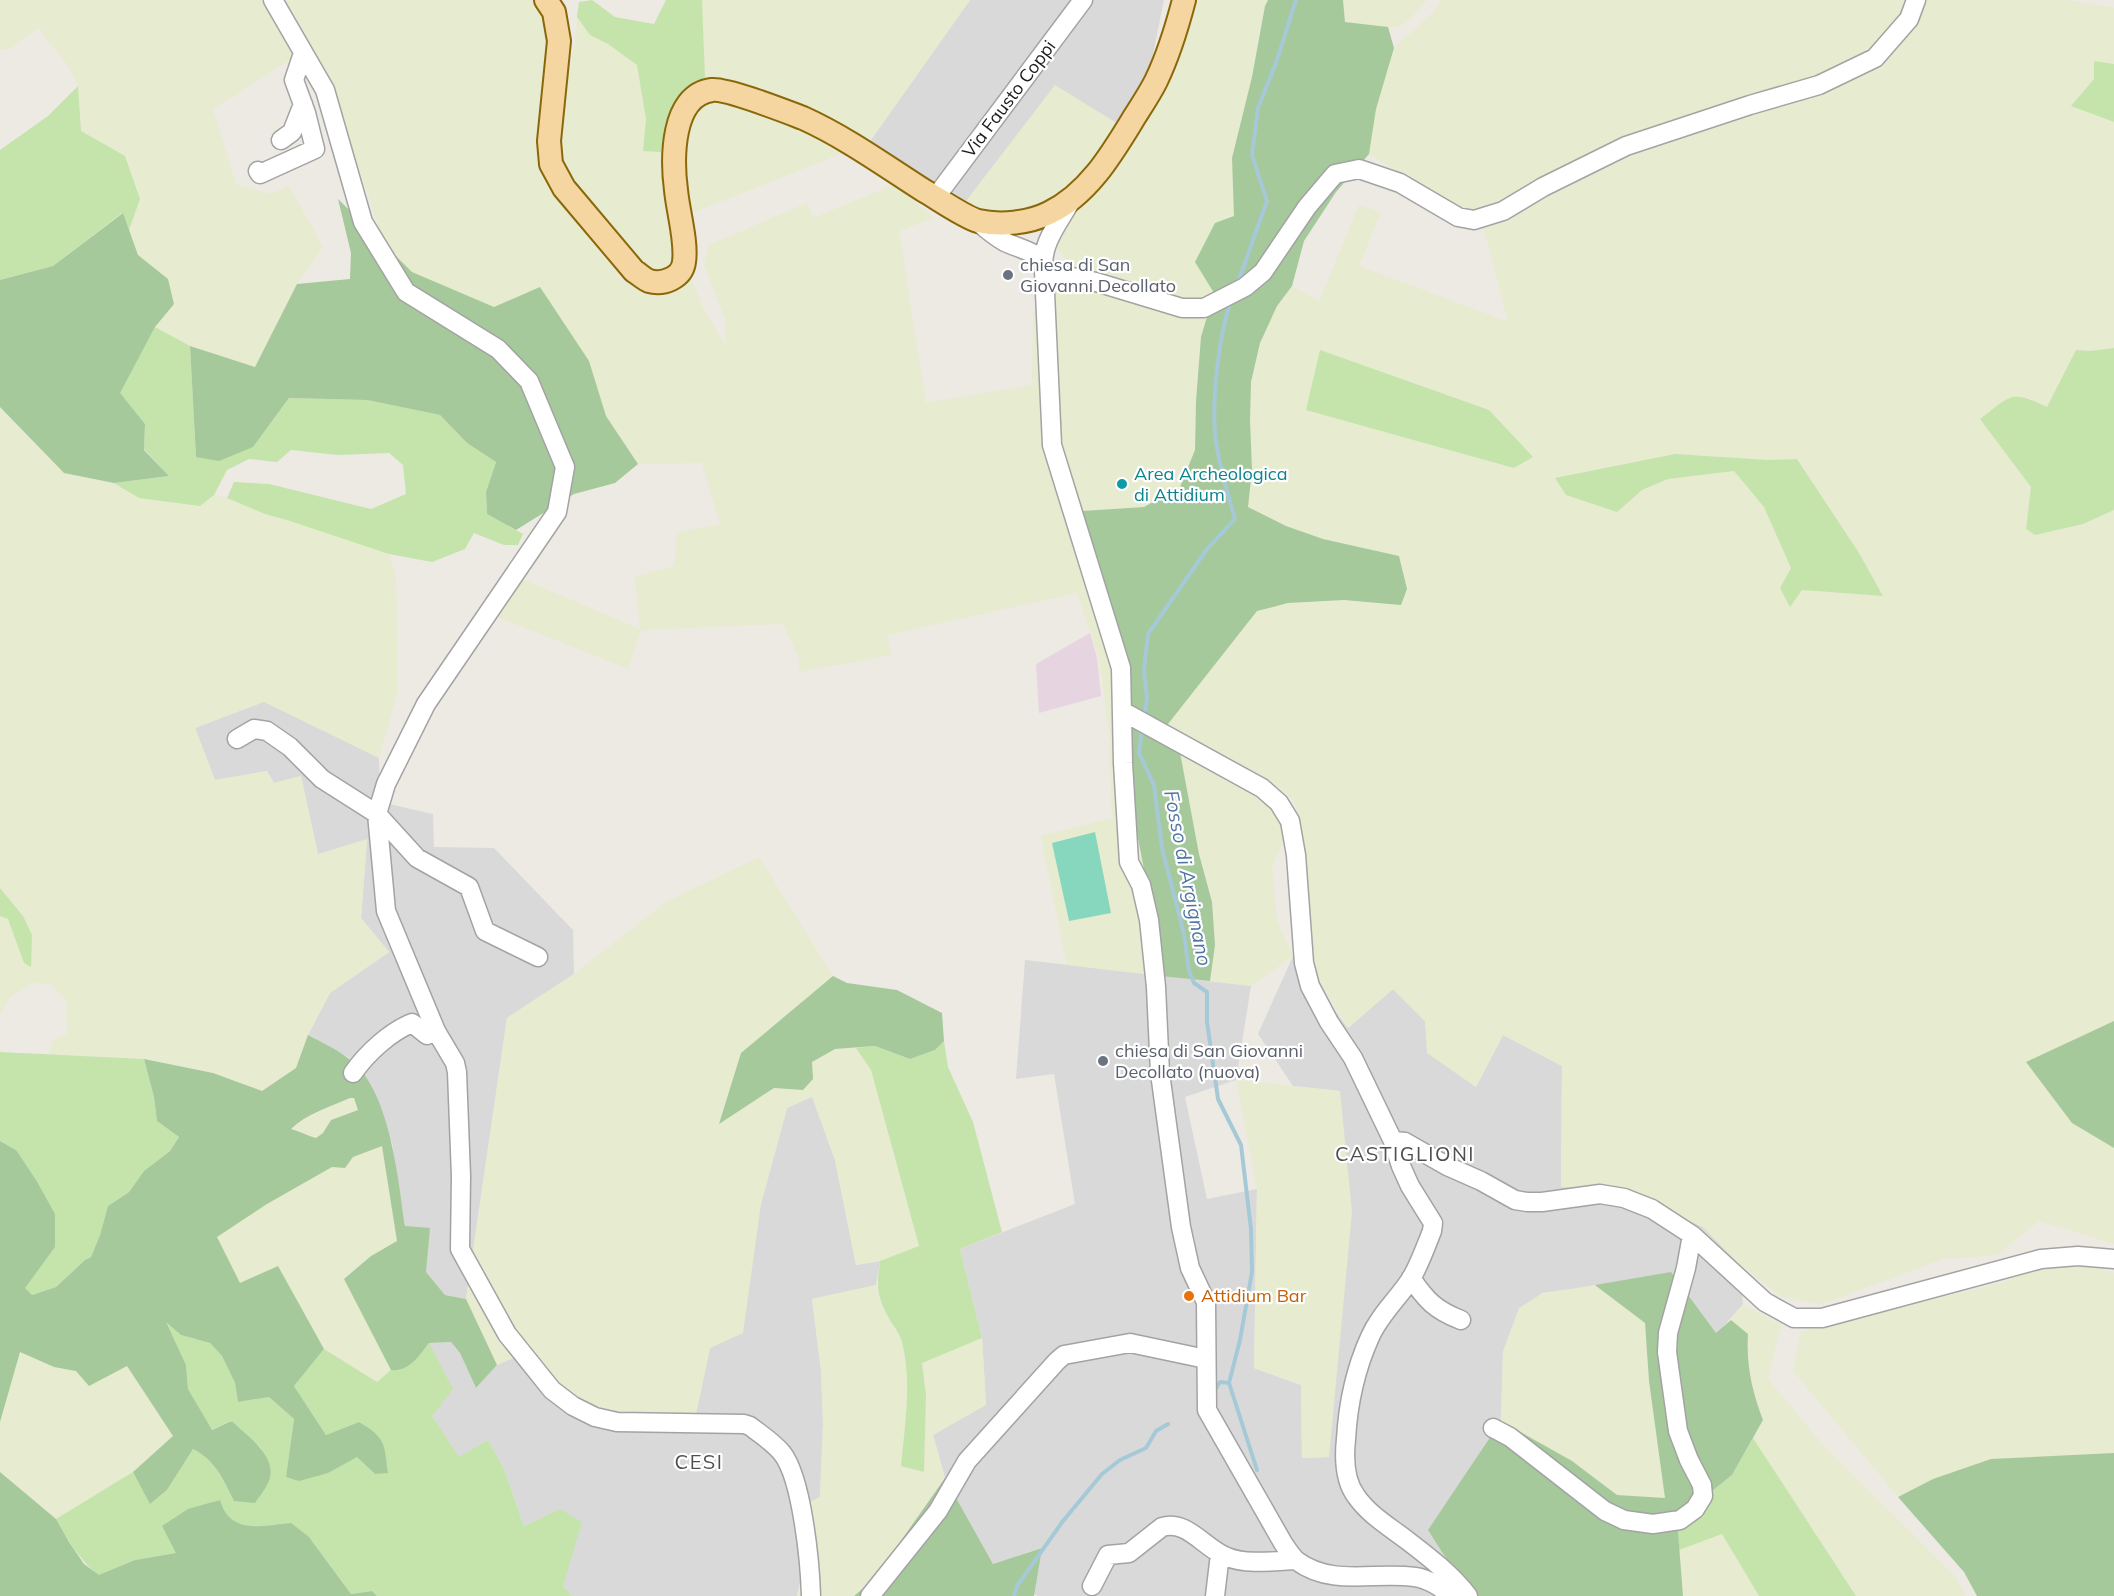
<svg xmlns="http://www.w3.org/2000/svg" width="2114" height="1596" viewBox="0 0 2114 1596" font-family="Mulish,sans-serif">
<rect width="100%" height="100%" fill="#edeae3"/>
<path fill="#dad9d9" d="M 970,0 L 1164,0 L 1152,59 L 1135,102 L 1120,125 L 963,205 L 868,144 Z
M 264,701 L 379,758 L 380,802 L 433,814 L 434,847 L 494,848 L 573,930 L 574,974 L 507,1018 L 466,1299 L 445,1295 L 426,1272 L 405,1226 L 392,1142 L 350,1058 L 308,1035 L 330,993 L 389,952 L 361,918 L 367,840 L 318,855 L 301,776 L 274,783 L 267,771 L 215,780 L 195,728 Z
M 1293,956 L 1348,1028 L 1393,989 L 1425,1021 L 1428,1053 L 1476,1087 L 1503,1035 L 1562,1066 L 1561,1187 L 1619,1188 L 1703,1227 L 1739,1264 L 1743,1304 L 1717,1334 L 1571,1289 L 1541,1293 L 1503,1351 L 1501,1421 L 1429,1530 L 1470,1596 L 1038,1596 L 1034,1594 L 1041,1548 L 993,1564 L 945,1478 L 933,1435 L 986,1404 L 982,1338 L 960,1249 L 1075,1204 L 1054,1074 L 1016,1079 L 1025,960 L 1251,986 L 1236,1080 L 1185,1097 L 1207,1199 L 1257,1189 L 1254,1368 L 1301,1385 L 1302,1458 L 1328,1457 L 1340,1091 L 1293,1086 L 1258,1034 Z
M 812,1096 L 835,1160 L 856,1265 L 880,1261 L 876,1285 L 812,1299 L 821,1370 L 823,1424 L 820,1497 L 795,1511 L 804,1566 L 797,1596 L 573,1596 L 563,1586 L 560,1509 L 524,1526 L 504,1469 L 488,1440 L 459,1458 L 432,1416 L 429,1343 L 451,1342 L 460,1353 L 476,1388 L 497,1365 L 529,1351 L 696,1414 L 710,1347 L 761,1204 L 787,1108 Z"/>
<path fill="#e6d5e1" d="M 1090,633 L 1097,658 L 1101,696 L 1039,713 L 1036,664 Z"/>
<path fill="#e7ebcf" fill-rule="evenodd" d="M 0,0 L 261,0 L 288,41 L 293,58 L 213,109 L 236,184 L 270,194 L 289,186 L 323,247 L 297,284 L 255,367 L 190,346 L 155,327 L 174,304 L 168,279 L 138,255 L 129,230 L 140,199 L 125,156 L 81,131 L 78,86 L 66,63 L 38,28 L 7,50 L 0,49 Z
M 279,0 L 531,0 L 536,3 L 547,28 L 547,57 L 539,113 L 537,164 L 623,281 L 650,292 L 670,292 L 690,274 L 702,306 L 726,347 L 726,322 L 704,264 L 709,245 L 807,203 L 813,218 L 896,184 L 934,218 L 899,231 L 926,403 L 1032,385 L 1033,313 L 1055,282 L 1070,284 L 1071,265 L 1058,249 L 1060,231 L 1115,165 L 1165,86 L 1196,0 L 1268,0 L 1265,6 L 1252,77 L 1232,157 L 1234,216 L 1214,293 L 1201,337 L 1196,401 L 1195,450 L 1180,487 L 1144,507 L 1068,512 L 1116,667 L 1160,976 L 1067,965 L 1041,836 L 1112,818 L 1109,731 L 1099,658 L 1077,593 L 887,635 L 891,655 L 800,672 L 798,656 L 783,624 L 641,630 L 628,669 L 495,616 L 520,578 L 640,629 L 635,577 L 674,566 L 677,533 L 720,524 L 702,463 L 638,464 L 606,416 L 589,361 L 494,307 L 411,272 L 385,245 L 331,86 Z
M 702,0 L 970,0 L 868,144 L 816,115 L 747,85 L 705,77 Z
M 1343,0 L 1427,0 L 1411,18 L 1397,27 L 1388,27 L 1345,22 Z
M 1442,0 L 2069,0 L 2114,8 L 2114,64 L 2094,61 L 2094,79 L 2071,106 L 2114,122 L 2114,348 L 2090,351 L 2076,350 L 2047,407 L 2028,397 L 1980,419 L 2031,487 L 2026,529 L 2035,535 L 2083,524 L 2114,510 L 2114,1021 L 2027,1063 L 2072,1123 L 2114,1148 L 2114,1244 L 2039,1221 L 1997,1255 L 1943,1259 L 1822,1304 L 1782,1297 L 1739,1264 L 1703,1227 L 1619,1188 L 1561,1187 L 1562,1066 L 1503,1035 L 1476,1087 L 1427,1053 L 1425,1021 L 1393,989 L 1348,1028 L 1316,977 L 1301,822 L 1293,800 L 1271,781 L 1168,724 L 1257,611 L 1288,603 L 1344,600 L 1401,605 L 1407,589 L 1399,556 L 1323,539 L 1286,526 L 1248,507 L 1252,470 L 1250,420 L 1251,382 L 1260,343 L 1277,306 L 1292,286 L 1319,301 L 1359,205 L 1381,212 L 1359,266 L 1508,322 L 1480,213 L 1458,210 L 1369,154 L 1376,109 L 1394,48 L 1432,13 ZM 1313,385 L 1384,431 L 1307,410 ZM 1675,454 L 1769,460 L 1797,459 L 1859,553 L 1883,596 L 1802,590 L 1790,606 L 1780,588 L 1791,568 L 1764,507 L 1734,471 L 1668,479 L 1642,490 Z
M 577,17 L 590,35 L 608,44 L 637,65 L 646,119 L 643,151 L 661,152 L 673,251 L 671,268 L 648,272 L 563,170 L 557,121 L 575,42 Z
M 1055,85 L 1120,125 L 1081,181 L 1035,207 L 983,212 L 963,205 Z
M 717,100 L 782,120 L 848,151 L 687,215 L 682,177 L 690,114 L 701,103 Z
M 0,407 L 64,473 L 114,483 L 139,498 L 199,506 L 214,495 L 227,498 L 265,514 L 290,521 L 389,554 L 396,576 L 398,690 L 379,758 L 264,702 L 195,728 L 215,780 L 267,771 L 274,783 L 301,776 L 318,854 L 367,839 L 361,918 L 389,952 L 330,993 L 308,1035 L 296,1068 L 262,1091 L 213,1073 L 144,1059 L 49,1054 L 53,1040 L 67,1034 L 66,999 L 51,984 L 32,983 L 11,996 L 0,1014 L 0,916 L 8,919 L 24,963 L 23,916 L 0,888 Z
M 1179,747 L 1261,791 L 1288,834 L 1272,866 L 1277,921 L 1293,956 L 1251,986 L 1210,981 L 1215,945 L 1212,902 L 1199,854 Z
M 759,857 L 833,976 L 741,1053 L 720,1123 L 774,1088 L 803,1090 L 812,1062 L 835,1049 L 856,1048 L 871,1070 L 919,1247 L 880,1261 L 856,1265 L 835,1160 L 812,1097 L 787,1108 L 761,1204 L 743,1333 L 710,1348 L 696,1414 L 636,1420 L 565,1397 L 529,1351 L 497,1365 L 466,1299 L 507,1018 L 574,974 L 666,902 Z
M 1236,1080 L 1340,1091 L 1352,1212 L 1329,1457 L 1302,1458 L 1301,1385 L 1254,1368 L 1257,1189 Z
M 354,1097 L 358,1109 L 331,1120 L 323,1133 L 316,1138 L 306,1136 L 298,1130 L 290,1130 L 296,1124 L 318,1112 Z
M 382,1145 L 397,1241 L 371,1256 L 344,1279 L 391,1370 L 377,1383 L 324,1349 L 278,1266 L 240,1283 L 217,1237 L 267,1204 L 332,1167 L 345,1168 L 353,1157 Z
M 2079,1261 L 2114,1273 L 2114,1453 L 1933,1479 L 1898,1497 L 1793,1371 L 1801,1332 L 2005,1282 L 2042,1264 Z
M 876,1285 L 881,1305 L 901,1340 L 906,1366 L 908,1407 L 901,1466 L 924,1472 L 926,1395 L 922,1363 L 982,1338 L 986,1405 L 933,1435 L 945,1478 L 874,1579 L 854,1596 L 797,1596 L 804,1566 L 795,1510 L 820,1497 L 823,1424 L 821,1370 L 812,1299 Z
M 1595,1285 L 1645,1323 L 1649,1381 L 1665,1498 L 1617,1495 L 1572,1461 L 1501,1421 L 1503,1351 L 1519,1308 L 1541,1294 Z
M 1743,1304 L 1781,1325 L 1768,1379 L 1824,1446 L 1954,1575 L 1966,1596 L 1856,1596 L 1753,1438 L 1763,1420 L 1753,1394 L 1747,1356 L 1748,1334 L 1731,1320 Z
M 20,1352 L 54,1367 L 76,1371 L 127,1366 L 173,1436 L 129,1475 L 56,1519 L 0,1472 L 0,1422 Z
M 1722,1534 L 1759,1596 L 1683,1596 L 1679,1550 Z"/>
<path fill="#c4e4ac" d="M 592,0 L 615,17 L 654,24 L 666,0 L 702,0 L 705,77 C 670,100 671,114 661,152 L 643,151 L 646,119 L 637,65 L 608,44 L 590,35 L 577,17 L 579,2 Z
M 2094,61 L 2114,64 L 2114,122 L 2071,106 L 2094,79 Z
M 78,86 L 81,131 L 125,156 L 140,199 L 129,230 L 122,213 L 53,266 L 0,280 L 0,150 L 48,116 Z
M 155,327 L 190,346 L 196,457 L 253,447 L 289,398 L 367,400 L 440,415 L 467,443 L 496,462 L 486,492 L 487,514 L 523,534 L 518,545 L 504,545 L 474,533 L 465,549 L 432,562 L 389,554 L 290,521 L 265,514 L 227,498 L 234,482 L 269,484 L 371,509 L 406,494 L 403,465 L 389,453 L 338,455 L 291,450 L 277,462 L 249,459 L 227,470 L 214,495 L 200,506 L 139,498 L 114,483 L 169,476 L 144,449 L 145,424 L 119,393 Z
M 2114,348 L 2114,510 L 2083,524 L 2035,535 L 2026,529 L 2031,487 L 1980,419 C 2011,396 2010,389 2047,407 L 2076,350 L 2090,351 Z
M 1320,350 L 1489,410 L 1533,457 L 1514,468 L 1306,410 Z
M 1675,454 L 1768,460 L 1797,459 L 1859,553 L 1883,596 L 1802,590 L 1790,607 L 1780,588 L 1791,568 L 1764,507 L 1734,471 L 1668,479 L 1642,490 L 1617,512 L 1566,495 L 1555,478 Z
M 0,888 L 23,916 L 32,935 L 31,967 L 24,963 L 8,919 L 0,916 Z
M 944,1041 L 948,1067 L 973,1122 L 1002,1232 L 960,1249 L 982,1338 L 922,1363 L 926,1395 L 924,1472 L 901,1466 C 905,1424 912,1383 902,1342 C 900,1335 895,1328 891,1322 C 877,1297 876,1289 880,1261 L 919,1246 L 871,1070 L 856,1048 L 875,1046 L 910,1059 L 935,1050 Z
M 0,1052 L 144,1059 L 154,1097 L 157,1121 L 179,1137 L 170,1151 L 144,1171 L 129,1192 L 108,1206 L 100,1235 L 91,1257 L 85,1260 L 56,1287 L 32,1295 L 24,1288 L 55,1247 L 16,1150 L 0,1141 Z
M 164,1319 L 181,1335 L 210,1343 L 222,1356 L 235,1383 L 238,1402 L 269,1397 L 294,1419 L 286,1477 L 328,1473 L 357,1456 L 375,1474 L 388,1472 L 359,1422 L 326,1435 L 294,1386 L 324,1349 L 377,1382 L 391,1370 C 409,1371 419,1356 429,1343 L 453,1389 L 432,1416 L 459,1457 L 488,1440 L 504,1469 L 524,1526 L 560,1509 L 582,1522 L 563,1586 L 573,1596 L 377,1596 L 372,1591 L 351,1594 L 309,1537 L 261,1526 L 240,1526 L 223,1512 L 219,1500 L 208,1504 L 176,1553 L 135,1560 L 99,1576 C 80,1560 68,1541 56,1519 L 133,1472 L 151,1503 L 167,1490 L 193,1449 C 216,1461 223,1479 234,1501 L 261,1448 L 251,1440 L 233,1422 L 228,1422 L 211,1430 L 188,1389 L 186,1365 Z
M 1753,1438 L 1856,1596 L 1759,1596 L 1722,1534 L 1679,1550 L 1677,1519 L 1732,1475 Z"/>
<path fill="#a5c99a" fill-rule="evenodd" d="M 1268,0 L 1343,0 L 1345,22 L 1388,27 L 1394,48 L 1376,109 L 1369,154 L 1336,192 L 1304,241 L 1292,286 L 1277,306 L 1260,343 L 1251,382 L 1250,420 L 1252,470 L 1248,507 L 1286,526 L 1323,539 L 1399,556 L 1407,589 L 1401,605 L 1344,600 L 1288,603 L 1257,611 L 1168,724 L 1179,747 L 1199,854 L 1212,902 L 1215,945 L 1210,981 L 1160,976 L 1148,890 L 1132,807 L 1116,667 L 1067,512 L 1144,507 L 1180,487 L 1195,450 L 1196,401 L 1201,337 L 1214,293 L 1195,262 L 1215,223 L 1234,216 L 1232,158 L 1252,77 L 1265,6 Z
M 338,199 L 412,272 L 494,307 L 540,287 L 589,361 L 606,416 L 638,464 L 615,483 L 574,494 L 516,530 L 487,514 L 486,492 L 496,462 L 467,443 L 440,415 L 367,400 L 289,398 L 253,447 L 219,461 L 196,457 L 190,346 L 255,367 L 297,284 L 350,279 L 351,253 Z
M 123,213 L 138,255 L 168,279 L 174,304 L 155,327 L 120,393 L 145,424 L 144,450 L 169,476 L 114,483 L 64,473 L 0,407 L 0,280 L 53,266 Z
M 833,976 L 847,983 L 897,990 L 942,1013 L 944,1041 L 935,1050 L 910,1059 L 875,1046 L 835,1049 L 812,1062 L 813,1079 L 803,1090 L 774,1088 L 719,1124 L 741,1053 Z
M 2114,1021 L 2114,1148 L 2072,1123 L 2026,1062 Z
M 308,1035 C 321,1042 336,1049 348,1058 C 390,1088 398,1178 405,1226 L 430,1228 L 426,1272 L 445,1295 L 466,1299 L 497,1365 L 476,1388 L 460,1353 L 451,1342 L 429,1343 C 419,1356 409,1372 391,1370 L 344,1279 L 371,1256 L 397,1241 L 382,1146 L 353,1157 L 345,1168 L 332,1167 L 267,1204 L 217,1237 L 240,1283 L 278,1266 L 324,1349 L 294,1386 L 326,1435 L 359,1422 C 386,1438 384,1443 388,1473 L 375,1474 L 357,1457 L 328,1473 L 299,1481 L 286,1477 L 294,1419 L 269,1397 L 238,1402 L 235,1383 L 222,1356 L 210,1343 L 181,1335 L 166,1322 L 186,1365 L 188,1389 L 212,1430 L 229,1422 L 233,1422 C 248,1437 280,1458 268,1483 C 265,1490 259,1497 255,1503 L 234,1501 C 223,1479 216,1461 193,1449 L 167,1490 L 150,1504 L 133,1472 L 173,1436 L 127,1366 L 89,1386 L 76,1371 L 54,1367 L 20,1352 L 0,1422 L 0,1141 L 16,1150 L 36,1180 L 55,1214 L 55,1247 L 25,1288 L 32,1295 L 56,1287 L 85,1260 L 91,1257 L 100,1235 L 108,1206 L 129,1192 L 144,1171 L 170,1151 L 179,1137 L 157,1121 L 154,1097 L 144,1059 L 213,1073 L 262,1091 L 296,1068 ZM 350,1098 L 354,1098 L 358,1110 L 331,1120 L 323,1133 L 316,1138 C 307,1136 300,1131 291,1129 C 306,1114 330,1107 350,1098 Z
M 1671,1272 L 1716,1333 L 1731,1320 L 1748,1334 C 1746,1365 1752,1391 1763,1420 L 1732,1475 L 1677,1519 L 1683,1596 L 1470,1596 L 1428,1530 L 1501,1421 L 1572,1461 L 1617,1495 L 1665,1498 L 1649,1381 L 1645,1323 L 1595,1285 Z
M 2114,1453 L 2114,1596 L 1977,1596 L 1964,1572 L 1898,1497 L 1933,1479 L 1991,1459 Z
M 0,1472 L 56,1519 L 69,1542 L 84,1564 L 99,1575 L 135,1560 L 176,1553 L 162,1526 L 188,1509 L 220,1500 C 230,1535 262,1526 291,1523 L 309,1537 L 351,1594 L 372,1591 L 377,1596 L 0,1596 Z
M 945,1478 L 993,1564 L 1042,1548 L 1034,1596 L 854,1596 L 874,1579 Z"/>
<path fill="#86d7bd" d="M 1095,832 L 1111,913 L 1069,921 L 1052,843 Z"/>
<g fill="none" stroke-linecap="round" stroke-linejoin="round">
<path stroke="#a6c9d8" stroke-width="4" d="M 1237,285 L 1267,201 L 1252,155 L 1258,108 L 1277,60 L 1296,0
M 1144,718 L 1147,699 L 1144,670 L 1148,634 L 1207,549 L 1235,519 C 1228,493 1217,460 1215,433 C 1212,395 1219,336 1231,300
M 1142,728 L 1139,753 L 1154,785 L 1162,848 L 1184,934 L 1189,971 L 1194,983 L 1207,992 L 1207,1022 L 1218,1099 L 1241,1145 L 1251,1229 L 1252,1272 L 1240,1340 L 1229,1383 L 1257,1470
M 1215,1390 L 1220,1382 L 1229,1383
M 1014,1596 L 1017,1586 L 1063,1521 L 1102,1474 L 1120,1460 L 1146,1448 L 1156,1431 L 1168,1424"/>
<defs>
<path id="minor" d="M 273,0 L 325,90 L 363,222 L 406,292 L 498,349 L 529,381 L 565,467 L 557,512 L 426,704 L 386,784 L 377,814 L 386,911 L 436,1031 L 455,1063 L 457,1072 L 461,1176 L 460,1249 L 507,1334 L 552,1390 L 573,1406 L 595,1417 L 617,1422 L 744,1424 L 750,1426 C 760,1434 773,1442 782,1453 C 802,1478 810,1562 811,1596
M 281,140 L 292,132 L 303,104
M 258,171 L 260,174 L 315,149 L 306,113 L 294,80 L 303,53
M 935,198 L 1083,0
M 1072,199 C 1060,221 1039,245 1044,271 L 1052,445 L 1121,668 L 1123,763 L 1129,862 L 1141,885 L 1149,920 L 1156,987 L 1160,1073 L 1181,1227 L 1190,1268 L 1206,1302 L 1207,1410 L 1283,1543 C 1287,1549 1292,1557 1297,1561 C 1332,1587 1376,1571 1415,1577 C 1429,1579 1441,1588 1452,1596
M 977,221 C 986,229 994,236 1005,242 C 1018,248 1030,250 1042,259
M 1044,271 L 1096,282 L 1182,308 L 1204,308 L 1245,287 L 1263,272 L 1307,207 L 1335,174 L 1359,169 L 1400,183 L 1458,217 L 1474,220 L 1503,211 L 1543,187 L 1626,146 L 1750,105 L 1819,85 L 1875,58 L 1909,19 L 1916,0
M 1122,711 L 1262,788 L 1279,803 L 1290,821 L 1296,855 L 1304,963 L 1310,986 L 1329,1022 L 1353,1058 L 1393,1141 L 1401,1166 L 1410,1186 L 1433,1223 L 1432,1231 C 1426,1246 1420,1263 1412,1277 C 1399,1298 1380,1314 1370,1337 C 1355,1370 1348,1404 1346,1439 C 1344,1458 1344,1480 1356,1496 C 1369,1515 1390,1527 1408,1541 C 1429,1557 1452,1575 1468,1596
M 237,739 L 254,729 L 267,731 L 290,747 L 322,779 L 377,814 L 417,858 L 469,887 L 485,931 L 538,957
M 353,1073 C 367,1053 390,1032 412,1023 L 427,1035 L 436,1031
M 1393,1141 L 1405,1142 L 1447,1166 L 1481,1181 L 1515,1200 L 1527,1202 L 1542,1202 L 1600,1194 L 1624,1198 L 1652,1209 L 1692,1235 L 1765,1302 L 1794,1318 L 1822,1318 L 2041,1259 L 2078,1256 L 2114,1259
M 1411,1278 C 1426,1300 1435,1310 1461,1320
M 1493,1428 L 1510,1437 L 1605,1511 L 1624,1520 L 1653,1524 L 1680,1520 L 1695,1509 L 1703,1496 L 1702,1485 L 1689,1460 L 1678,1431 L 1667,1352 L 1668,1333 L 1686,1268 L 1692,1235
M 1092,1586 L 1108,1555 L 1129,1553 L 1162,1527 C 1187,1519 1205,1549 1227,1557 C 1247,1565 1274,1561 1296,1560
M 870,1596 L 938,1511 L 967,1461 L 1057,1361 L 1064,1355 L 1130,1343 L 1206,1359
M 1215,1596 L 1220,1554"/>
<path id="major" d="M 546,0 L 554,12 L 559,41 L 549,141 L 551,164 L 564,188 L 634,271 C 639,274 644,279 649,281 C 663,285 682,278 684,262 C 687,241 678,212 676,190 C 672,160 671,95 712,90 C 726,88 787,112 803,118 C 845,137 884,165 923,190 C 937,198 964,217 978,221 C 1000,226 1029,223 1049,213 C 1089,194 1113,152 1135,116 C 1142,105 1150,93 1156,81 C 1168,56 1177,27 1184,0"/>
</defs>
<use href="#minor" stroke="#a3a3a3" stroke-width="21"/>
<use href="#major" stroke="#8a680a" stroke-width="26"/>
<use href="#minor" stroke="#fff" stroke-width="18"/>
<use href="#major" stroke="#f5d6a0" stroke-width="22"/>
</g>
<g fill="#6b7280" stroke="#fff" stroke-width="2">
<circle cx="1008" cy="275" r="6"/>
<circle cx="1103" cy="1061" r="6"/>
</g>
<circle fill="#0f9aa8" stroke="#fff" stroke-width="2" cx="1122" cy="484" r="6"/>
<circle fill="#e8710a" stroke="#fff" stroke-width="2" cx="1189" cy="1296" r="6"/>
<g text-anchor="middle" stroke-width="4.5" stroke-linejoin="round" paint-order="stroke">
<g font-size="18" fill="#1c1c1c" stroke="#fff">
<text transform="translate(1009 99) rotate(-53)" y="6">Via Fausto Coppi</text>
</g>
<g font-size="18" fill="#5b616d" stroke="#fff" text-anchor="start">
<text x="1020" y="271">chiesa di San<tspan x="1020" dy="21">Giovanni Decollato</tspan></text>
<text x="1115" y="1057">chiesa di San Giovanni<tspan x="1115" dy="21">Decollato (nuova)</tspan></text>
</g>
<g font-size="18" fill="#0d838f" stroke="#fff" text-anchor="start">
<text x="1134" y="480">Area Archeologica<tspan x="1134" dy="21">di Attidium</tspan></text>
</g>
<g font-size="18" fill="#c56008" stroke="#fff" text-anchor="start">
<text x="1201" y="1302">Attidium Bar</text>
</g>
<g font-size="20" font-style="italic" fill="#5075a4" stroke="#fff">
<text transform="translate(1188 878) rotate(79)" y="7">Fosso di Argignano</text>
</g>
<g font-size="20" letter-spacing="1.5" fill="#4f4f4f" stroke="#fff">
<text x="1405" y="1161">CASTIGLIONI</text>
<text x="699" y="1469">CESI</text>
</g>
</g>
</svg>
